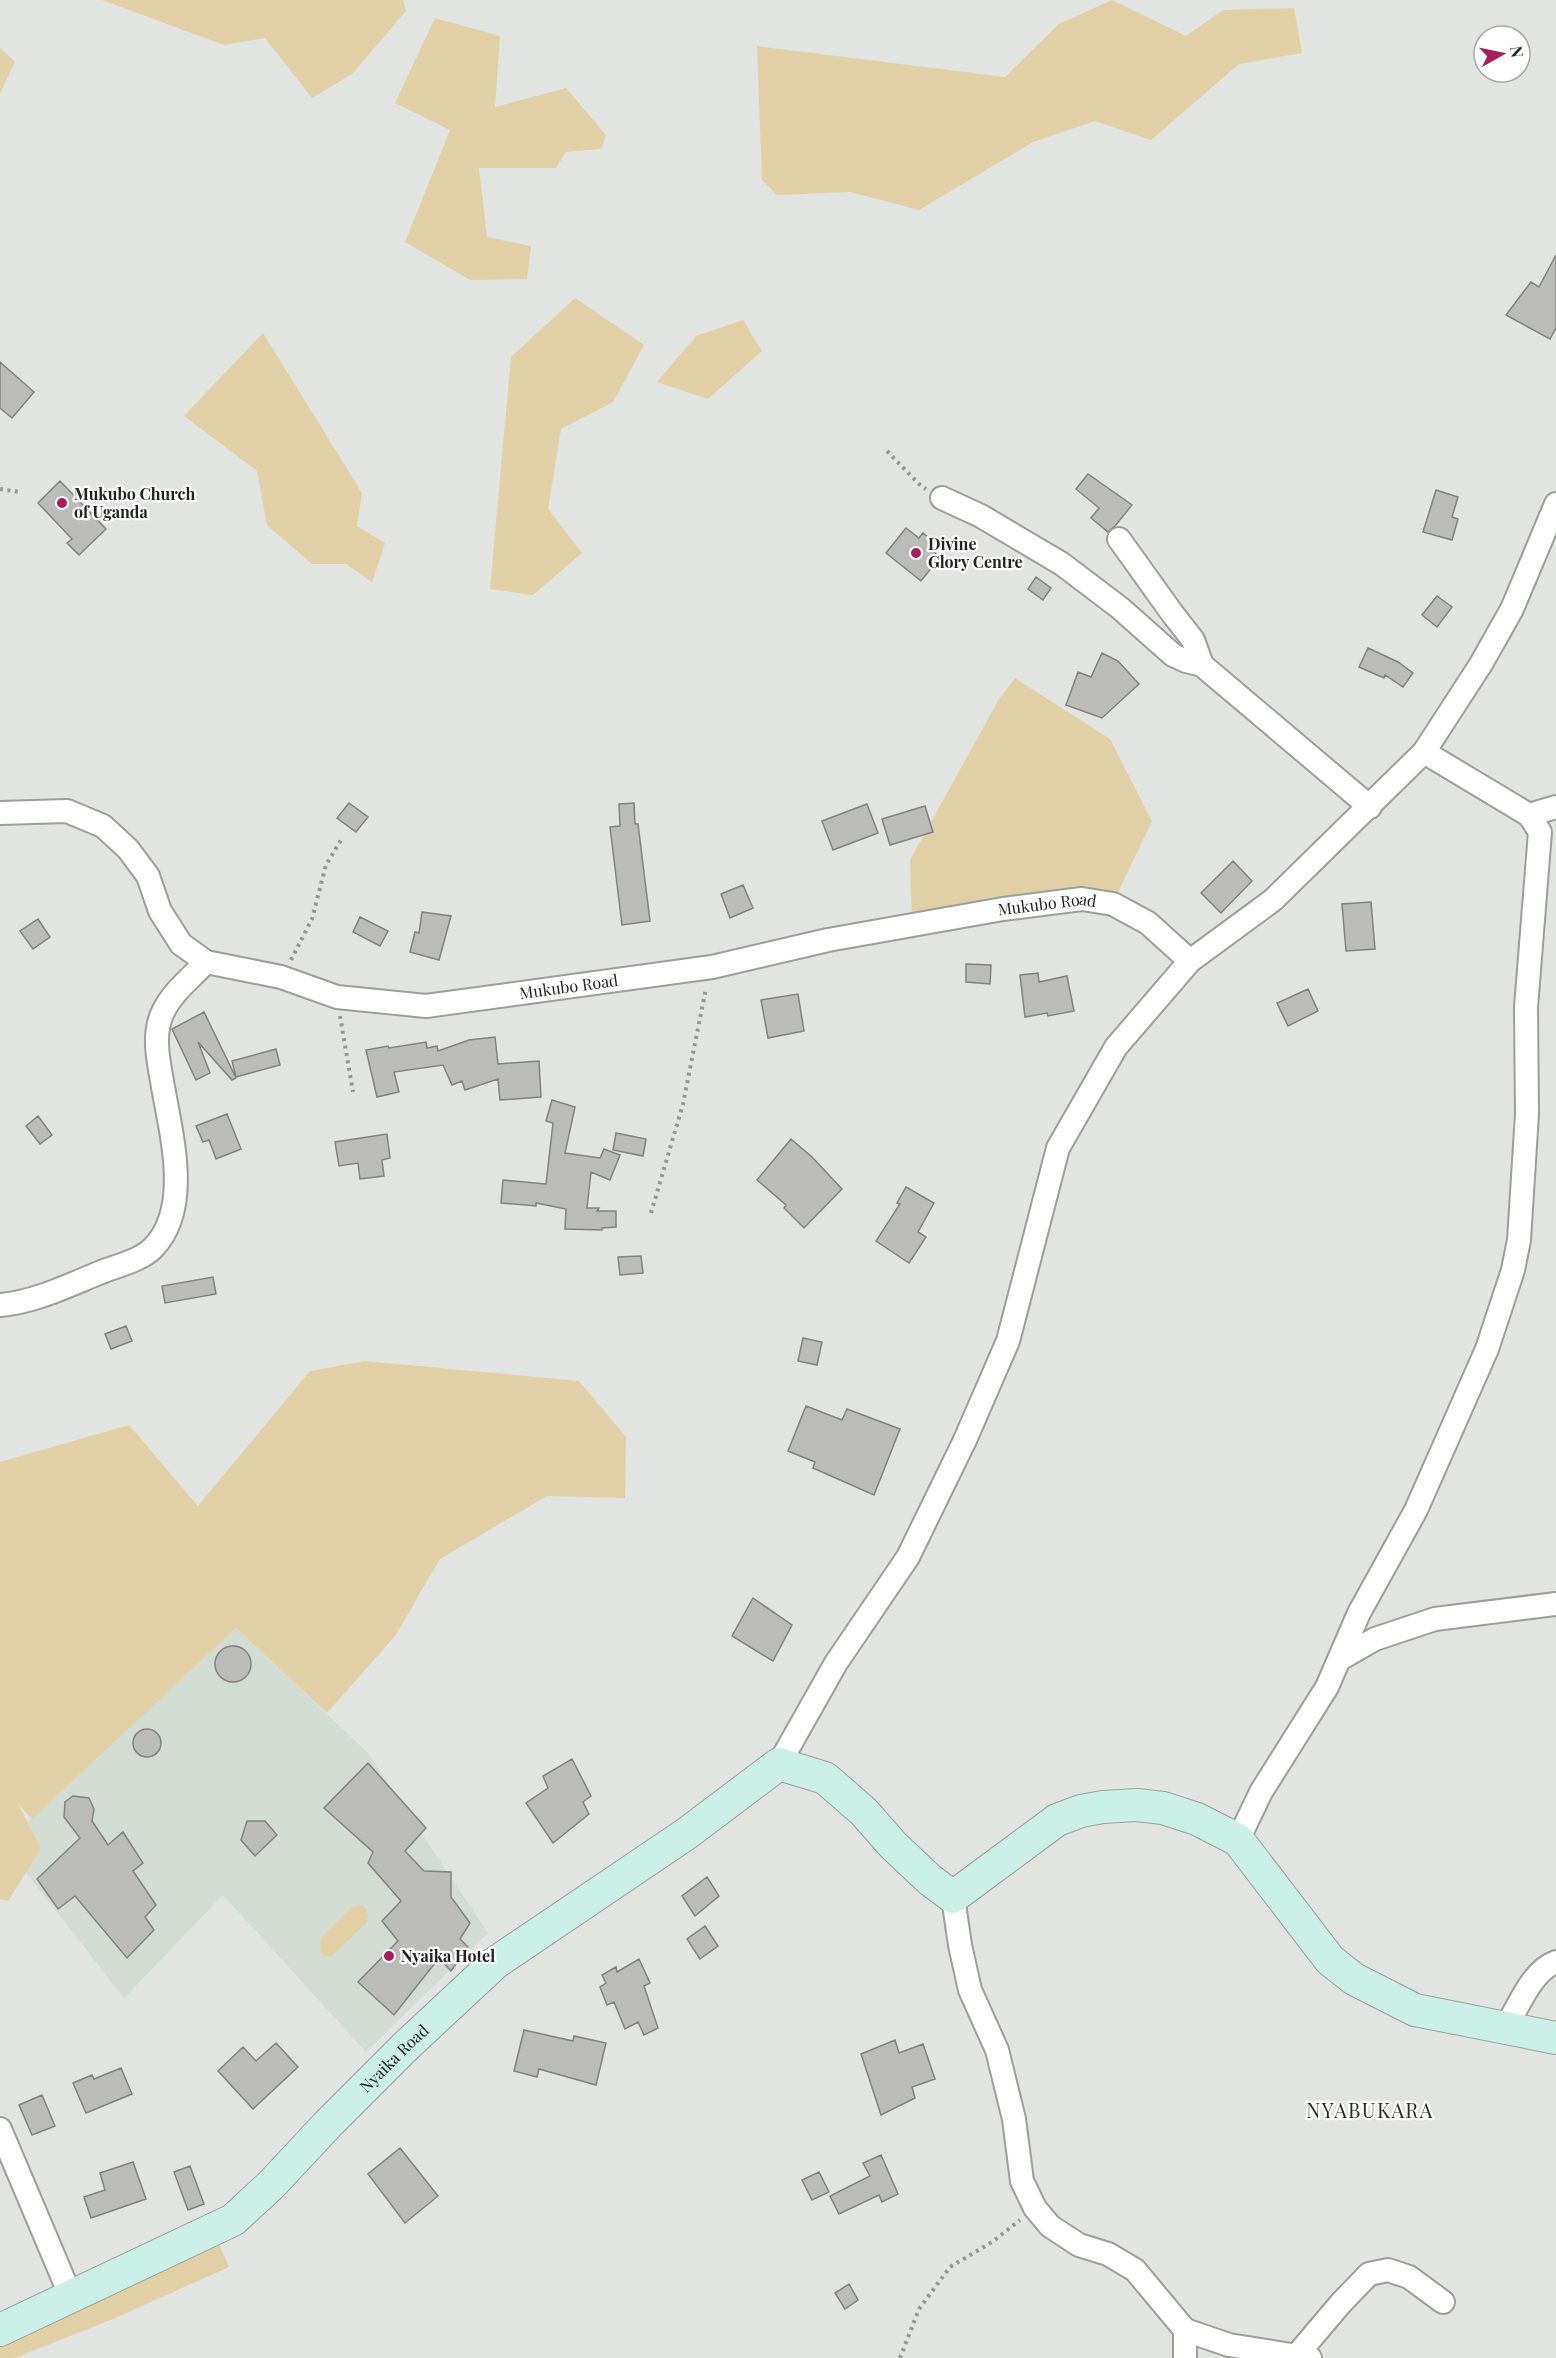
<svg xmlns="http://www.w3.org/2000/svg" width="1556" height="2358" viewBox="0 0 1556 2358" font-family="'Playfair Display',serif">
<rect width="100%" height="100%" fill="#e1e4e1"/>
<path fill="#d2dcd3" d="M 236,1628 L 367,1752 L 488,1933 L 366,2052 L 223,1895 L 124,1998 L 4,1844 Z"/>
<path fill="#e1d0a6" d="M 102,0 L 403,0 L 406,11 L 352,74 L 312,98 L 265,38 L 224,45 Z
M 1112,0 L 1186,36 L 1223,10 L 1294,8 L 1302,53 L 1239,64 L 1151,140 L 1095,121 L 1033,142 L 919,210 L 850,192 L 777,195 L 762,180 L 757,46 L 1005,77 L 1059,24 Z
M 435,18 L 500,36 L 495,107 L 566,88 L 606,135 L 601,149 L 566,152 L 556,168 L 479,168 L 487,237 L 531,246 L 527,279 L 470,280 L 405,242 L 450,130 L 395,103 Z
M 0,48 L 15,62 L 0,93 Z
M 575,298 L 644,345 L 613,402 L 561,429 L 548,509 L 582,553 L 533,595 L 490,589 L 511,357 Z
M 743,320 L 762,351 L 708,399 L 657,382 L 696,336 Z
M 263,333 L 362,493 L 357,526 L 385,543 L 372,582 L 346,564 L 312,564 L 267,525 L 257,471 L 184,416 Z
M 1015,678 L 1110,739 L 1152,821 L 1118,892 L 1080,892 L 912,919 L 910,860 L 999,699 Z
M 365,1361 L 579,1381 L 626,1437 L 625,1498 L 547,1496 L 440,1559 L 395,1636 L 327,1713 L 236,1628 L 32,1819 L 18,1804 L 41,1848 L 8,1901 L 0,1899 L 0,1462 L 129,1425 L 198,1506 L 310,1371 Z
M 362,1905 C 368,1911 370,1915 366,1923 L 331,1957 L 324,1956 L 320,1950 L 321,1938 L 353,1906 Z
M 219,2244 L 229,2267 L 113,2319 L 15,2358 L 0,2358 L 0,2343 Z"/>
<path fill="#bbbcb9" stroke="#81827f" stroke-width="1.5" d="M 1556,255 L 1556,328 L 1550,339 L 1506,315 L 1531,282 L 1539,287 Z
M 0,362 L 34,392 L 12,418 L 0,408 Z
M 1088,474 L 1132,505 L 1115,526 L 1108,532 L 1091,518 L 1099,508 L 1076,489 Z
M 60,481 L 106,529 L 79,555 L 67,543 L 72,539 L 38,503 Z
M 1436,490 L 1458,497 L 1452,517 L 1458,519 L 1452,540 L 1423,532 Z
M 906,528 L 919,538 L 923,533 L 935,543 L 930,549 L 940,557 L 921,581 L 886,553 Z
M 1036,577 L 1051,588 L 1043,600 L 1028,589 Z
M 1437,596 L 1452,607 L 1437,627 L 1422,615 Z
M 1368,648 L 1398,662 L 1413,673 L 1403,687 L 1385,675 L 1384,678 L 1359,667 Z
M 1102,653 L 1118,661 L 1139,684 L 1102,718 L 1066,705 L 1078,672 L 1091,677 Z
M 349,803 L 368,817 L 356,832 L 337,818 Z
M 634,803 L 635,824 L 638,824 L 650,921 L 622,925 L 610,827 L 620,826 L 619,804 Z
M 867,804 L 878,833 L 833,850 L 822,821 Z
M 925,806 L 933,832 L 890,845 L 882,819 Z
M 1233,861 L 1252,881 L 1221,913 L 1201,893 Z
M 743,885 L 753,908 L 730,918 L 721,894 Z
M 1371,902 L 1375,949 L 1346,951 L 1342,904 Z
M 422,912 L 451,916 L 439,960 L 410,952 L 415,932 L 419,933 Z
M 360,917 L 388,931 L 380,946 L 353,932 Z
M 38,919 L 50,937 L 33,949 L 20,931 Z
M 966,964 L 991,965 L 990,984 L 966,982 Z
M 1038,973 L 1039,982 L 1067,976 L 1074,1011 L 1048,1016 L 1047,1013 L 1025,1017 L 1020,975 Z
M 1308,989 L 1318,1011 L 1288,1026 L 1277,1003 Z
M 798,994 L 804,1031 L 768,1038 L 761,1000 Z
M 204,1012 L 236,1078 L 232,1080 L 198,1042 L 210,1073 L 196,1080 L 172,1029 Z
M 495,1037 L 498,1064 L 539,1061 L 541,1097 L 500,1100 L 498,1079 L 465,1090 L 462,1081 L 452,1085 L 443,1065 L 394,1072 L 399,1092 L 377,1097 L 366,1050 L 388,1046 L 389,1048 L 426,1042 L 427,1048 L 437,1046 L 438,1051 L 469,1040 Z
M 276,1049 L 280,1065 L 236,1077 L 232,1061 Z
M 552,1100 L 575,1107 L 565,1153 L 600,1158 L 604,1149 L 620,1155 L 610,1180 L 591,1172 L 587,1208 L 599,1208 L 597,1211 L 616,1211 L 616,1227 L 602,1228 L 602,1230 L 565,1229 L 566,1209 L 536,1203 L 536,1206 L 501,1203 L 503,1180 L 546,1184 L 553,1123 L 546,1121 Z
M 227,1114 L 241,1149 L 216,1159 L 209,1140 L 203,1142 L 196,1126 Z
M 38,1116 L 52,1135 L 40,1144 L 26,1126 Z
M 616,1133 L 646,1139 L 643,1156 L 613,1150 Z
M 387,1134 L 390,1158 L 382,1160 L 384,1176 L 360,1179 L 358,1163 L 339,1166 L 335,1142 Z
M 791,1139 L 812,1157 L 842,1189 L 804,1228 L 784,1208 L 786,1205 L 757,1180 Z
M 906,1187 L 934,1203 L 918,1232 L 926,1237 L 909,1263 L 876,1241 L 900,1204 L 897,1203 Z
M 641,1256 L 643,1273 L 620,1275 L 618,1257 Z
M 213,1277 L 216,1294 L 165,1303 L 162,1286 Z
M 126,1326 L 132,1341 L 111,1349 L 105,1334 Z
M 803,1338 L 822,1342 L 817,1365 L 798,1361 Z
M 806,1406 L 842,1420 L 847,1409 L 900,1429 L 874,1495 L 813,1468 L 815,1462 L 788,1451 Z
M 753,1598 L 792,1625 L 773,1661 L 732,1636 Z
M215 1664a18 18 0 1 1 36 0a18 18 0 1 1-36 0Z
M133 1743a14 14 0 1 1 28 0a14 14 0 1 1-28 0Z
M 572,1759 L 591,1796 L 583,1802 L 589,1814 L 553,1843 L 526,1803 L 548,1788 L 543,1776 Z
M 368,1763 L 426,1828 L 405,1851 L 424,1871 L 451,1872 L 451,1897 L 470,1923 L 460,1939 L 468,1947 L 451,1971 L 439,1958 L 394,2015 L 358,1982 L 398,1941 L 382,1921 L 401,1901 L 368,1863 L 373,1852 L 324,1808 Z
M 73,1796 L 89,1798 L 94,1809 L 92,1821 L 108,1845 L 123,1832 L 143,1863 L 133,1871 L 156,1905 L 145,1917 L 154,1930 L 127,1958 L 75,1896 L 58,1909 L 37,1879 L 80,1838 L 64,1817 L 65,1802 Z
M 247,1821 L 265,1821 L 277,1835 L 255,1856 L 241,1840 Z
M 707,1877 L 719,1896 L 695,1916 L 682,1896 Z
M 705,1926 L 718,1946 L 700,1959 L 687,1939 Z
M 639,1959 L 650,1983 L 644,1986 L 658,2028 L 644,2035 L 638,2022 L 625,2029 L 614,2002 L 607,2005 L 600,1987 L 606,1983 L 602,1975 L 616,1967 L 617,1972 Z
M 524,2030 L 573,2041 L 574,2036 L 606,2043 L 596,2085 L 539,2069 L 537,2077 L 514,2071 Z
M 895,2040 L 899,2053 L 923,2044 L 935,2079 L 912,2087 L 915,2098 L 881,2115 L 861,2054 Z
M 276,2043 L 298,2067 L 253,2109 L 218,2071 L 243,2047 L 256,2061 Z
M 121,2068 L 132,2094 L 86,2113 L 73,2083 L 92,2075 L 94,2079 Z
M 42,2095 L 55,2126 L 32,2135 L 19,2105 Z
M 400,2148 L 438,2196 L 405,2223 L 368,2174 Z
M 881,2155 L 898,2194 L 882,2202 L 879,2195 L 839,2214 L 830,2196 L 870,2176 L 863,2163 Z
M 133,2162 L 146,2199 L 91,2218 L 84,2197 L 105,2190 L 100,2173 Z
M 190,2166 L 204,2204 L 188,2210 L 174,2172 Z
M 819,2172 L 829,2192 L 812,2200 L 802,2180 Z
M 849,2284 L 858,2300 L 845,2309 L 835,2293 Z"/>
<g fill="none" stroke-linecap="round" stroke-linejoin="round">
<defs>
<g id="street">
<path d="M 942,498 L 981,516 L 1062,564 L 1120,608 L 1173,655 L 1186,661 L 1202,665 L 1370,807"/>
<path d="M 1119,539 L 1172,613 L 1193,640 L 1202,665"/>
<path id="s1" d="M 0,813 L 67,811 L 103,826 L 128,849 L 148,876 L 160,911 L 181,944 L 206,962 L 281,977 L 337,997 L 426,1006 L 712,967 L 828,940 L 1003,909 L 1082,899 L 1113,904 L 1148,923 L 1190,961"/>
<path d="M 1529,815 L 1556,807"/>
<path d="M 0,1305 C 35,1302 67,1286 99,1273 C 116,1266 140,1261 153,1248 C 193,1207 170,1131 162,1081 C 158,1059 153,1035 162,1014 C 172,992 190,979 206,962"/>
<path d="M 1340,1659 L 1375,1639 L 1435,1619 L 1556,1604"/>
<path d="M 779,1764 L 836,1663 L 908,1557 L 965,1440 L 1008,1341 L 1058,1148 L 1116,1047 L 1190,961 L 1273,900 L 1424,752 L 1481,664 L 1512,609 L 1556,504"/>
<path d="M 1238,1840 L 1261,1792 L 1327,1687 L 1359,1613 L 1416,1510 L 1487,1349 L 1513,1270 L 1519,1240 L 1527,1114 L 1526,1007 L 1540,832 L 1529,815 L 1424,752"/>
<path d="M 953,1897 L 960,1945 L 970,1990 L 997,2050 L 1014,2119 L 1022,2181 L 1035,2208 L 1050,2226 L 1079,2245 L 1108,2254 L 1135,2270 L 1185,2330 L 1185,2358"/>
<path d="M 1505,2028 C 1519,2007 1531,1971 1556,1962"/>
<path d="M 0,2129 L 71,2297"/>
<path d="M 1185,2330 L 1229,2345 L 1310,2358"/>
<path d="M 1297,2355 L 1341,2303 L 1369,2274 L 1388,2270 L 1409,2277 L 1443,2302"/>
</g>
<g id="secondary">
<path id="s2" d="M 0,2330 L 233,2220 L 272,2184 L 327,2125 L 406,2046 L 495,1963 L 686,1834 L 779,1764 L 825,1778 L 864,1812 L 893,1845 L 930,1880 L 953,1897 L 1057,1820 L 1081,1811 L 1103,1807 L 1137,1805 L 1163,1808 L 1197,1819 L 1238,1840 L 1330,1960 L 1354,1979 L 1415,2010 L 1556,2038"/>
</g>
</defs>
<use href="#street" stroke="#9b9e9b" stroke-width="26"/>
<use href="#secondary" stroke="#9b9e9b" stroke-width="34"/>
<path stroke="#949694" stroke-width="4" stroke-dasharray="3 4.5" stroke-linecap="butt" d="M 887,451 L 919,484 L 926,489
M 0,489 L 19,492
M 291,960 L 312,919 L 326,865 L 341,840
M 340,1016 L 353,1092
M 651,1213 L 683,1104 L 706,988
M 900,2358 L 919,2309 L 950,2267 L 992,2242 L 1020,2220"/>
<use href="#street" stroke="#fff" stroke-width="22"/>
<use href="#secondary" stroke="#caf0e8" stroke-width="32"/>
</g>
<g fill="#aa1d5c" stroke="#fff" stroke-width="2">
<circle cx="62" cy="503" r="6"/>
<circle cx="916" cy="553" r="6"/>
<circle cx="389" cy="1956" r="6"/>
</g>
<g text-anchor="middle" stroke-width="4.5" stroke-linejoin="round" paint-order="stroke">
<g font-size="16" font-weight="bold" fill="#212221" stroke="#fff" text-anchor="start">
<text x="74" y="500">Mukubo Church<tspan x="74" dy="18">of Uganda</tspan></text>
<text x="928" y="550">Divine<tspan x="928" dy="18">Glory Centre</tspan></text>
<text x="401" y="1962">Nyaika Hotel</text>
</g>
<g font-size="16" fill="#212221" stroke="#fff">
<text dy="6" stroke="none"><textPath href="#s1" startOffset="1136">Mukubo Road</textPath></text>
<text dy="6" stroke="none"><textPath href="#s1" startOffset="650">Mukubo Road</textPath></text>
<text dy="6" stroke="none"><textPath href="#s2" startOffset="486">Nyaika Road</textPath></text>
</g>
<g font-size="20" letter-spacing="1.5" fill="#292c2a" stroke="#fff">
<text x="1370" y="2118">NYABUKARA</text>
</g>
</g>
<g transform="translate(1502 54) rotate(81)"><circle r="28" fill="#ffffff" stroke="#a6a7a6" stroke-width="1.5"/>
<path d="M0-4.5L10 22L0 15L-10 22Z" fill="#aa1d5c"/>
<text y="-9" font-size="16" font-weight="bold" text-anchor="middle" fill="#212221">N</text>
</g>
</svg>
